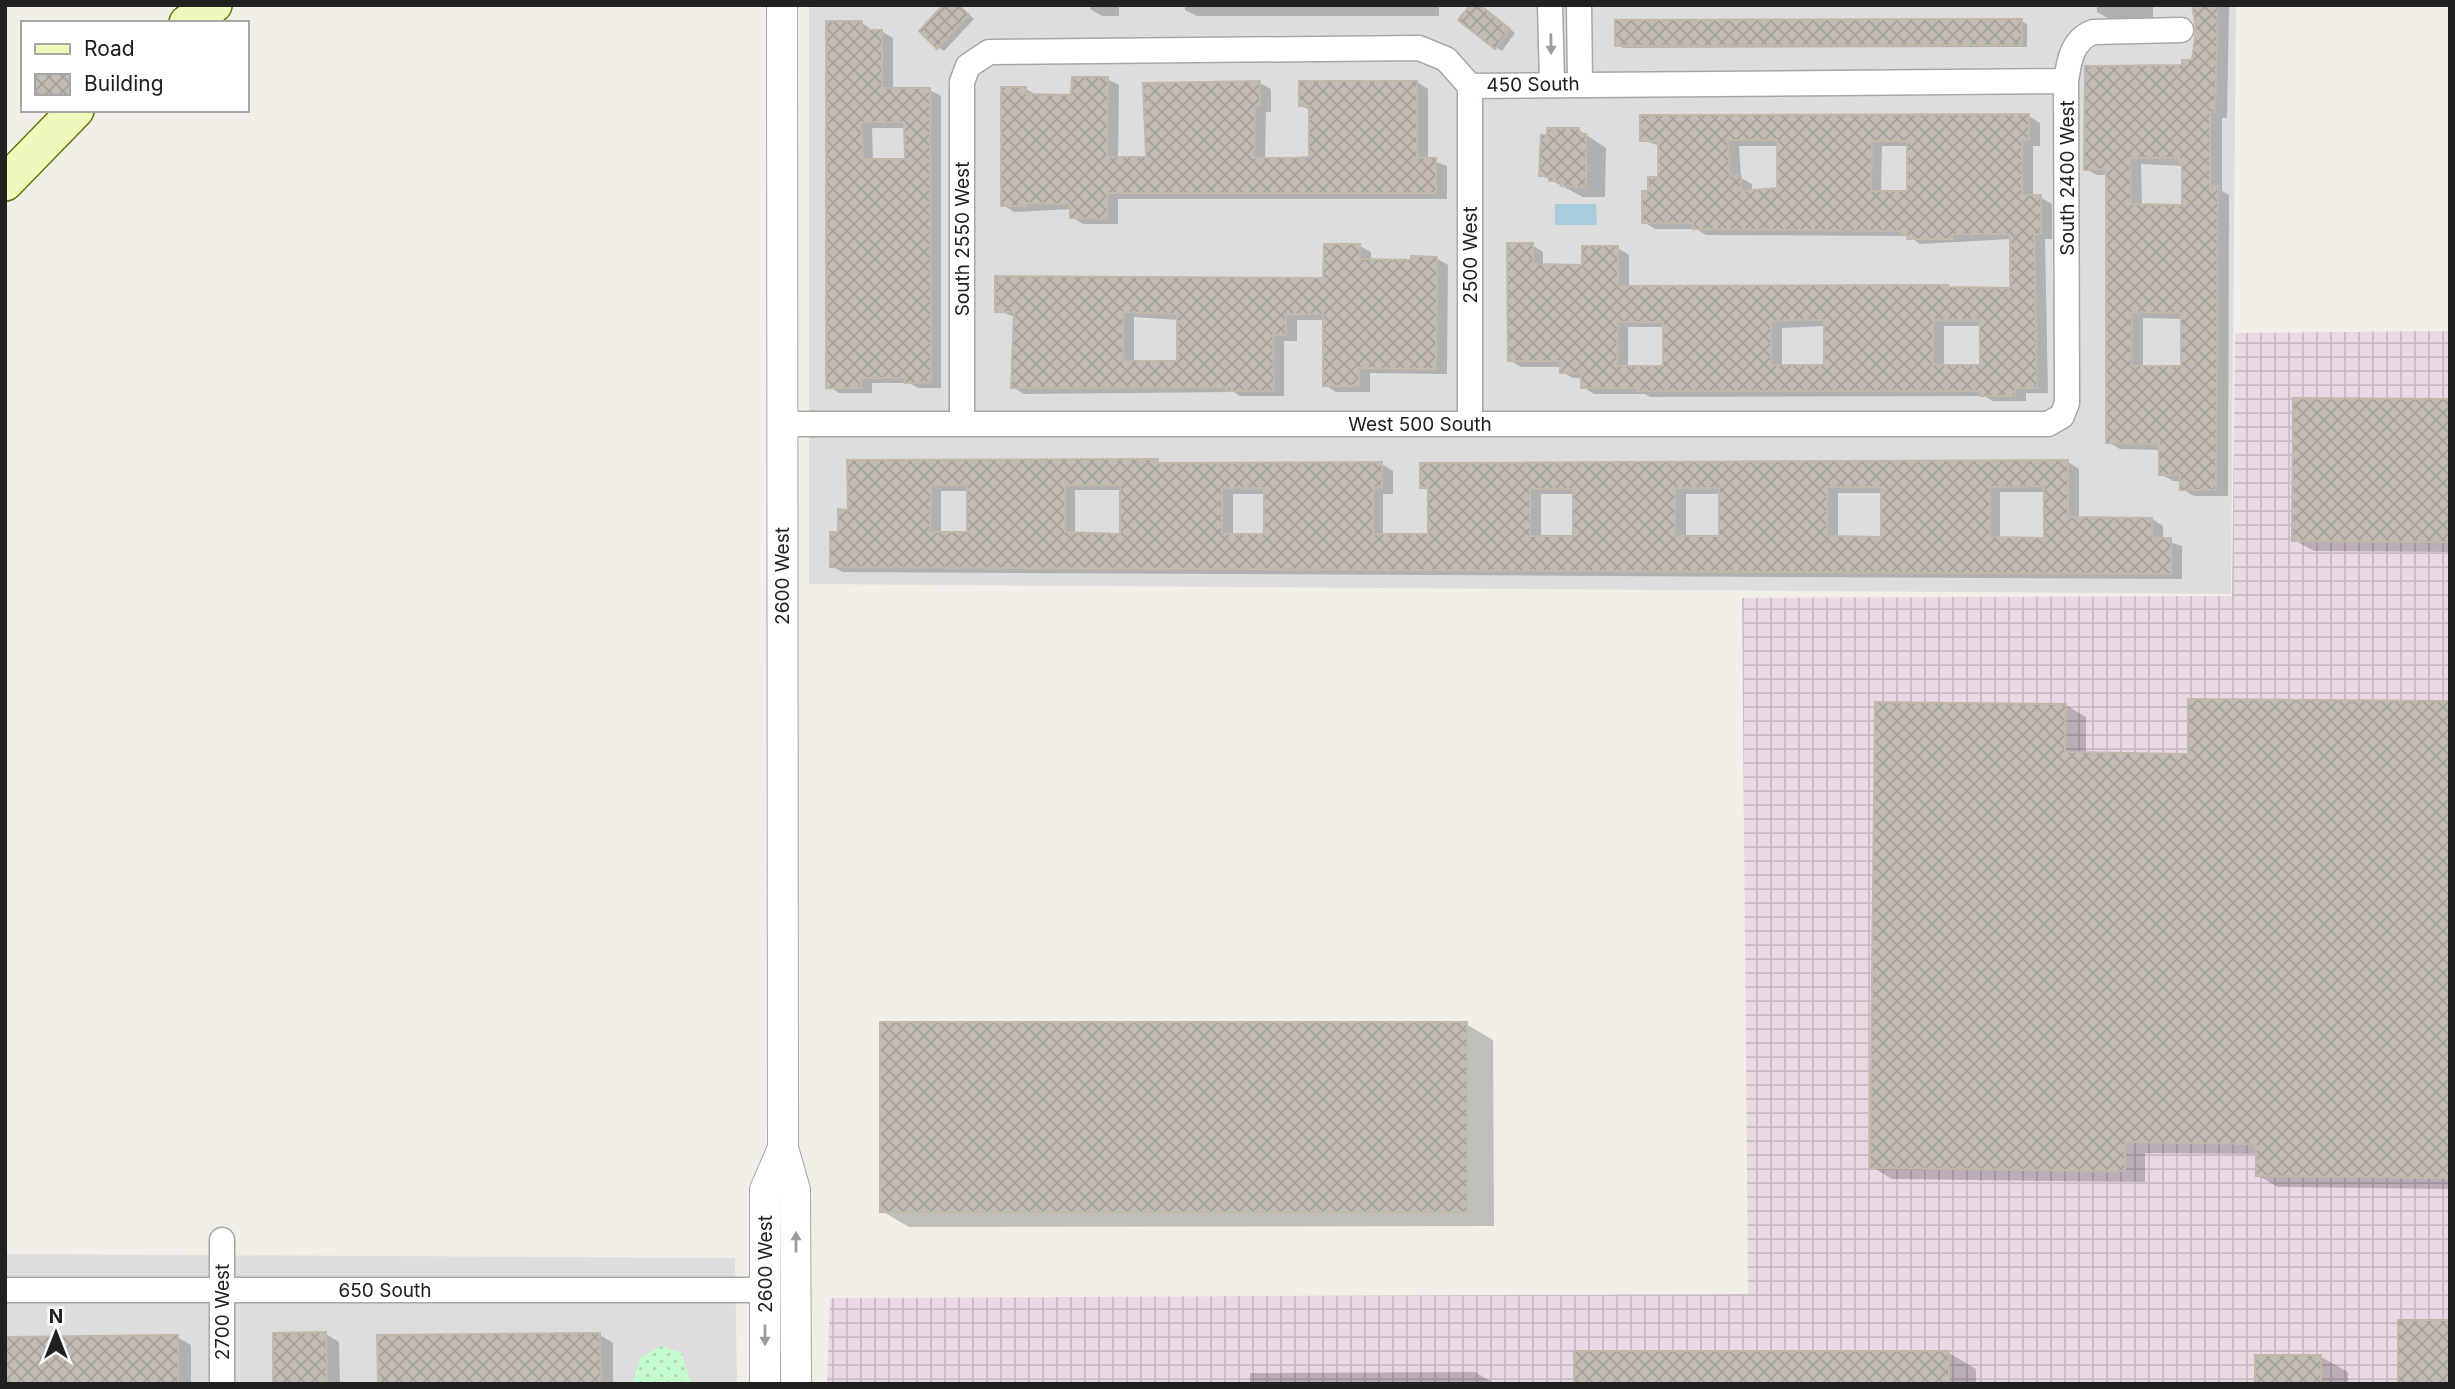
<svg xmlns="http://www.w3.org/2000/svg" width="2455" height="1389" viewBox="0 0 2455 1389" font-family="Inter,sans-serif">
<defs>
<pattern id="industrial-grid" width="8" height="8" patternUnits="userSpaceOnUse" patternTransform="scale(1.75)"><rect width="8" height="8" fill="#ead9e5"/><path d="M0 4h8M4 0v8" fill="none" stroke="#c8bac4"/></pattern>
<pattern id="park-dots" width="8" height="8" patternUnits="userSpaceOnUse" patternTransform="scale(1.75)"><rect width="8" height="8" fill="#c5f9ce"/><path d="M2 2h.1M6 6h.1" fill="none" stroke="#a9d5b1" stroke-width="1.8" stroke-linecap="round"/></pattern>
<pattern id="building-cross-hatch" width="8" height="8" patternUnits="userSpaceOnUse" patternTransform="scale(1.75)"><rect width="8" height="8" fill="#c1bbb3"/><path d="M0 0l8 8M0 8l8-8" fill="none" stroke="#a6a09a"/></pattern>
</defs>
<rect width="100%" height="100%" fill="#f1eee7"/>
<path fill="#dedddd" d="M 809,5 L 2236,5 L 2231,594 L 809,584 Z
M 5,1254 L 735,1258 L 737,1384 L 5,1384 Z"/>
<path fill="url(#industrial-grid)" d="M 2450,331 L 2450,1384 L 827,1384 L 830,1298 L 1748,1294 L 1742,598 L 2232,596 L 2235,333 Z"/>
<path fill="url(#park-dots)" d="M 661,1346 L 682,1353 L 691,1384 L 632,1384 L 640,1358 Z"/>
<path fill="#a7ccde" d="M 1555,204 L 1596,204 L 1597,225 L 1555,225 Z"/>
<path fill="#0003" fill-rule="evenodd" d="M 959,5 L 974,19 L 944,51 L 938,47 Z
M 1090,5 L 1119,5 L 1119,16 L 1102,16 L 1090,9 Z
M 1185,5 L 1439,5 L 1439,16 L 1197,16 L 1185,10 Z
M 2097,5 L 2153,5 L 2153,19 L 2109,19 L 2097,12 Z
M 2194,5 L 2229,5 L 2227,118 L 2222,118 L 2222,191 L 2229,195 L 2228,496 L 2194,496 L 2182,489 L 2182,481 L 2173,481 L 2161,474 L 2161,450 L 2120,449 L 2108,442 L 2108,175 L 2097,175 L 2086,169 L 2184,66 L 2194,61 L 2198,30 ZM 2141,164 L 2184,166 L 2183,206 L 2142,206 ZM 2143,318 L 2182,319 L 2183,368 L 2143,368 Z
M 1480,6 L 1515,33 L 1502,51 L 1496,47 Z
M 2021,21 L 2027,24 L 2027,47 L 1623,48 L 1617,45 Z
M 862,23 L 873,31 L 881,31 L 893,38 L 893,90 L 930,90 L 941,96 L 941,388 L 918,388 L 909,383 L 872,383 L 872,393 L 839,393 L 828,386 ZM 872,128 L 906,128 L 906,161 L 873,161 Z
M 1107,79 L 1119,85 L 1118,159 L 1148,159 L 1260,83 L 1271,89 L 1271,112 L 1266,112 L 1265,159 L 1311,159 L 1311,111 L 1300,105 L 1417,82 L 1428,89 L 1428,159 L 1447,166 L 1447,199 L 1118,199 L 1118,224 L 1083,224 L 1072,217 L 1072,209 L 1014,212 L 1003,205 L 1026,89 L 1037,95 L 1073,97 Z
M 2029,116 L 2040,123 L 2040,146 L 2033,146 L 2033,197 L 2040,197 L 2052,204 L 2052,239 L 2045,239 L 2048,393 L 2026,393 L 2026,401 L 1993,401 L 1984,396 L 1650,397 L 1645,394 L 1594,394 L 1583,387 L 1583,378 L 1573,378 L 1562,372 L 1562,367 L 1521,367 L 1510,360 L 1532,245 L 1543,252 L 1543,266 L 1584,267 L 1618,248 L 1629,255 L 1629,287 L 1948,286 L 1953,289 L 2012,290 L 2011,239 L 1920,244 L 1909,236 L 1706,235 L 1696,229 L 1655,229 L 1644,222 L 1650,193 L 1660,179 L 1660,146 L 1642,140 ZM 1739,146 L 1779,146 L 1779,190 L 1752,192 L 1752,184 L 1741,178 ZM 1882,146 L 1909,146 L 1909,192 L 1881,192 ZM 1826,326 L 1826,367 L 1782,367 L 1782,328 ZM 1944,326 L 1982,326 L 1981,367 L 1944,367 ZM 1628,327 L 1664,327 L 1664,367 L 1628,367 Z
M 1579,130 L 1606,148 L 1605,197 L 1583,197 L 1541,175 Z
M 1360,246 L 1371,252 L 1371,261 L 1413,262 L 1436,258 L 1448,265 L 1447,374 L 1370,373 L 1370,392 L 1336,392 L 1325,385 L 1325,320 L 1297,320 L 1297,341 L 1284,341 L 1284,396 L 1240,396 L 1234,392 L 1024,394 L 1012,387 L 1015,317 L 997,310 L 1325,280 ZM 1134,317 L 1179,320 L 1179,363 L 1134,363 Z
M 2450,401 L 2450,552 L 2314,551 L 2294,540 Z
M 849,461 L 1382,464 L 1393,471 L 1393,494 L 1383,494 L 1383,536 L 1429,536 L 1429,491 L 1422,487 L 1422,464 L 2068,462 L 2079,469 L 2079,519 L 2152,519 L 2163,526 L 2163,540 L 2182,546 L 2182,579 L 843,572 L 831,566 L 839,533 L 850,511 ZM 1075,490 L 1122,490 L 1122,536 L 1075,534 ZM 941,491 L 968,491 L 968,533 L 941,533 ZM 2000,492 L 2045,492 L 2045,539 L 2000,539 ZM 1838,493 L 1883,493 L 1883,539 L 1838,538 ZM 1233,494 L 1266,494 L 1265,536 L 1233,536 ZM 1541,494 L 1574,494 L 1574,537 L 1541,537 ZM 1686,494 L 1720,494 L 1720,538 L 1686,538 Z
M 2450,703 L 2450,1189 L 2278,1187 L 2257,1175 L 2258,1154 L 2145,1153 L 2145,1182 L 1892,1179 L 1872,1167 L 2066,705 L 2086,717 L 2086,754 L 2189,755 Z
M 1466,1024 L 1493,1040 L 1494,1226 L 909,1227 L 882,1211 Z
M 326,1334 L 339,1342 L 340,1384 L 275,1384 Z
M 600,1335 L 613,1343 L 613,1384 L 380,1384 Z
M 177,1337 L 191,1345 L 191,1384 L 5,1384 Z
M 1949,1353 L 1976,1369 L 1976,1384 L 1576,1384 Z
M 2257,1357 L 2321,1357 L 2348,1372 L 2348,1384 L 2257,1384 Z
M 1475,1372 L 1495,1384 L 1250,1384 L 1250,1373 Z"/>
<path fill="url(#building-cross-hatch)" stroke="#c2b7a9" stroke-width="2" fill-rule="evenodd" d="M 943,5 L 959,5 L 969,15 L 937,49 L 919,31 Z
M 1470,5 L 1480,5 L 1510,29 L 1495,49 L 1458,20 Z
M 2192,5 L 2218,5 L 2215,112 L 2210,112 L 2210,186 L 2218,186 L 2216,490 L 2180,490 L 2180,475 L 2159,475 L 2159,444 L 2106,443 L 2106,169 L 2084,170 L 2085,66 L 2182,65 L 2182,60 L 2192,60 L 2196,30 ZM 2130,158 L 2179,158 L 2179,165 L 2182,164 L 2182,205 L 2131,204 ZM 2132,312 L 2181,313 L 2181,366 L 2131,366 Z
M 2022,19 L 2022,45 L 1615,46 L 1615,20 Z
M 826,21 L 862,21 L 862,30 L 882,30 L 882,88 L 930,88 L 931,382 L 905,383 L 905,378 L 861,378 L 861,388 L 826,388 ZM 861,122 L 904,122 L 905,159 L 863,159 Z
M 1072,77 L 1108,77 L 1107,157 L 1146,157 L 1143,83 L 1260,81 L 1260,106 L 1255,106 L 1254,158 L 1294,158 L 1309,157 L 1309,106 L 1299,106 L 1299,81 L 1417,81 L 1417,158 L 1436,158 L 1436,193 L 1107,193 L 1107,219 L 1070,218 L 1070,204 L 1026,203 L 1026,206 L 1001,206 L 1001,87 L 1026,87 L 1026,94 L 1071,95 Z
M 2029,114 L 2029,140 L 2022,140 L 2022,195 L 2041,195 L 2041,234 L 2034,234 L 2037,388 L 2015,388 L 2015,396 L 1980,396 L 1980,391 L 1637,391 L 1637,388 L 1581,388 L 1581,373 L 1560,373 L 1560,361 L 1508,361 L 1507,243 L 1533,243 L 1533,264 L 1582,265 L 1582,246 L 1618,246 L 1618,286 L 1948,285 L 1948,287 L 2010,288 L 2010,234 L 1953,234 L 1953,239 L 1907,239 L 1907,234 L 1901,234 L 1901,231 L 1693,229 L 1693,223 L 1642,223 L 1642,191 L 1648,191 L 1648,177 L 1658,177 L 1658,141 L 1640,141 L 1640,115 ZM 1728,140 L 1777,140 L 1777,188 L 1741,191 L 1741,176 L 1730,176 ZM 1872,141 L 1907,141 L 1907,191 L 1871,191 ZM 1786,320 L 1824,320 L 1824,365 L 1771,365 L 1771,322 ZM 1933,320 L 1980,320 L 1980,365 L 1933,365 ZM 1618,322 L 1663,322 L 1663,366 L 1617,366 Z
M 1547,128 L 1579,128 L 1579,134 L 1586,134 L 1586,187 L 1561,186 L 1561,181 L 1549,181 L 1549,176 L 1539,176 L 1541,135 L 1547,135 Z
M 1324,244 L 1360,244 L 1360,259 L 1411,260 L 1411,256 L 1437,257 L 1436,369 L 1359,368 L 1359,386 L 1323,386 L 1323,314 L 1286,314 L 1286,335 L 1273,335 L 1274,391 L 1227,391 L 1227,387 L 1011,388 L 1014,312 L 995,312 L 995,276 L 1323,278 ZM 1123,312 L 1177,314 L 1177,361 L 1123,361 Z
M 2293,398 L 2450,399 L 2450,542 L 2292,541 Z
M 1158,459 L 1158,463 L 1382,462 L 1382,488 L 1373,488 L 1373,534 L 1428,534 L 1428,488 L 1420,488 L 1420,463 L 2068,460 L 2068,517 L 2152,518 L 2152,538 L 2171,538 L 2171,574 L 830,567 L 830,532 L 838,532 L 838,509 L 848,510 L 847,460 ZM 931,485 L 967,485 L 967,532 L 930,532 ZM 1065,485 L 1120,485 L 1120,534 L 1065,532 ZM 2044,486 L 2044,538 L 1990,537 L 1990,487 ZM 1827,487 L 1881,487 L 1881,537 L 1827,536 ZM 1222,488 L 1264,488 L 1264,534 L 1222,534 ZM 1675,488 L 1719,488 L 1719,536 L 1675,536 ZM 1530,489 L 1573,489 L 1573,536 L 1530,536 Z
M 2188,699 L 2450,701 L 2450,1178 L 2256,1176 L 2256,1144 L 2125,1142 L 2125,1171 L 1870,1168 L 1875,702 L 2066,704 L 2065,752 L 2188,754 Z
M 880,1022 L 1467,1022 L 1467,1212 L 880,1212 Z
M 2398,1320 L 2450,1320 L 2450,1384 L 2398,1384 Z
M 326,1332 L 327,1384 L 273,1384 L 273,1333 Z
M 600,1333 L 601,1384 L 378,1384 L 377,1335 Z
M 178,1335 L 178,1384 L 5,1384 L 5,1337 Z
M 1574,1351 L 1949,1351 L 1949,1384 L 1574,1384 Z
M 2255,1355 L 2321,1355 L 2321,1384 L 2255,1384 Z"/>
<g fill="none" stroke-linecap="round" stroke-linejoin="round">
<defs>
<path id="minor" d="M 1550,5 L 1552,83
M 1579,5 L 1580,83
M 1470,86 L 1470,424
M 962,422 L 962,82 L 968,66 L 989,52 L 1419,48 L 1446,59 L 1470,86 L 2066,81
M 781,424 L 2048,424 L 2062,416 L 2067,403 L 2066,81 C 2069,61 2072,40 2093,32 L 2181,30
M 222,1240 L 222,1384
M 5,1290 L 765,1290"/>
<path id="tertiary" d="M 782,5 L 783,1148 L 795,1190 L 796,1384
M 765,1384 L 765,1190 L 783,1148"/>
<path id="secondary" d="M 187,23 L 214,5
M 5,183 L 76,110"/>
</defs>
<use href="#minor" stroke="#a7a7a7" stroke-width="27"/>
<use href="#tertiary" stroke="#a7a7a7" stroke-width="32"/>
<use href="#secondary" stroke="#607905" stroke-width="38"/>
<use href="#minor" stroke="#fff" stroke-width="24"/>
<use href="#tertiary" stroke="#fff" stroke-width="30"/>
<use href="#secondary" stroke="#f0f9bc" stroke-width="35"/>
</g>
<defs><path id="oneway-solid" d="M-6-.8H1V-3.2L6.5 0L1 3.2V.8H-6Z" transform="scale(1.75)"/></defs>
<g fill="#9b9b9b">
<use href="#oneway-solid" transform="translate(1551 44) rotate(89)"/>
<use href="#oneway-solid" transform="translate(796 1242) rotate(-90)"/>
<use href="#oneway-solid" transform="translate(765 1335) rotate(90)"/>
</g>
<g text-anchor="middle" stroke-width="6" stroke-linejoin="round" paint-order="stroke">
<g font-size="19" fill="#202020" stroke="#fff">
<text transform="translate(1533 84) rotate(-1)" y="7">450 South</text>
<text transform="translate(2067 178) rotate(-90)" y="7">South 2400 West</text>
<text transform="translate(962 239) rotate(-90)" y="7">South 2550 West</text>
<text transform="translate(1470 255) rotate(-90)" y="7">2500 West</text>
<text x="1420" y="431">West 500 South</text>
<text transform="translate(782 576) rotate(-90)" y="7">2600 West</text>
<text transform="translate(765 1264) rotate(-90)" y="7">2600 West</text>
<text x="385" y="1297">650 South</text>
<text transform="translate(222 1312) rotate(-90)" y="7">2700 West</text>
</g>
</g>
<rect width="2455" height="1389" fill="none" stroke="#202020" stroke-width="14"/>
<rect x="21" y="21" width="228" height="91" fill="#ffffff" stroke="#a6a6a6" stroke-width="2"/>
<rect x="35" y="44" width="35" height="10" fill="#f0f9bc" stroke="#a6a6a6" stroke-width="2"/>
<text x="84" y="56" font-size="21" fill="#202020">Road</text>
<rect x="35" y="74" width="35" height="21" fill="url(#building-cross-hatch)" stroke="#a6a6a6" stroke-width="2"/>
<text x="84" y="91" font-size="21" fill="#202020">Building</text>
<g transform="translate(56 1333)" stroke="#ffffff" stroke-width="5" paint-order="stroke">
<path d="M0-5L12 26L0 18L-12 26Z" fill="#202020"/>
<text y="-10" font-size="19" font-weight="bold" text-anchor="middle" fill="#202020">N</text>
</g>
</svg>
